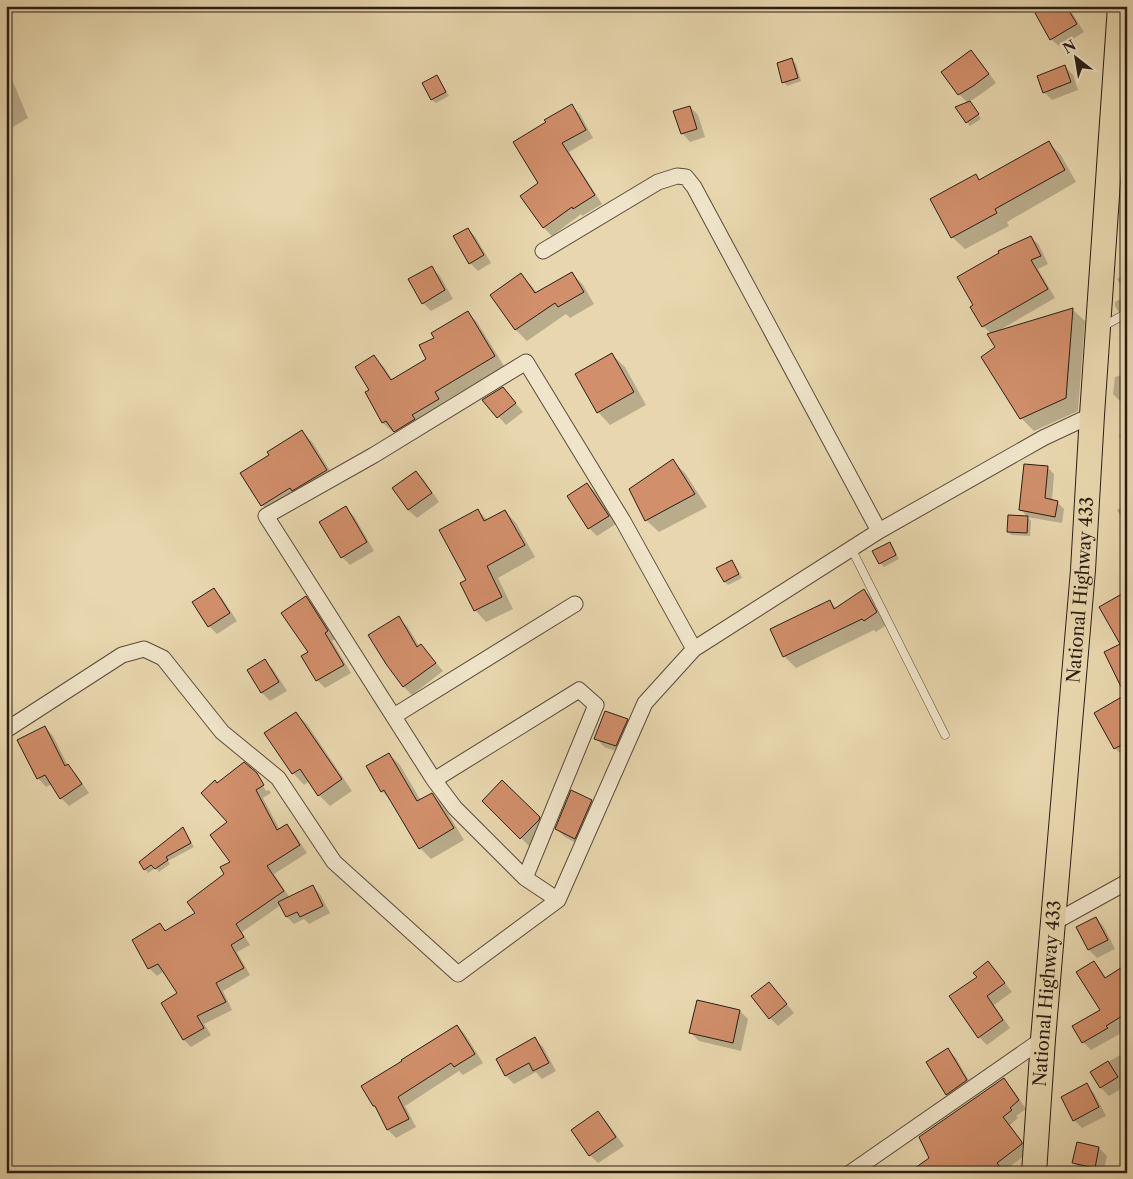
<svg xmlns="http://www.w3.org/2000/svg" width="1133" height="1179" viewBox="0 0 1133 1179" font-family="'Libre Caslon Text',serif">
<rect width="100%" height="100%" fill="#e8d7ae"/>
<filter id="stains"><feTurbulence type="fractalNoise" baseFrequency=".004" numOctaves="4"/><feColorMatrix values="0 0 0 0 .2 0 0 0 0 .09 0 0 0 0 .02 0 0 0 .5 -.17"/></filter>
<radialGradient id="worn" r=".72"><stop offset=".6" stop-color="#630" stop-opacity="0"/><stop offset="1" stop-color="#630" stop-opacity=".3"/></radialGradient>
<path fill="#0003" d="M 1048,6 L 1068,6 L 1084,32 L 1060,47 L 1051,39 Z
M 970,52 L 979,60 L 996,83 L 981,94 L 969,102 L 973,106 L 981,119 L 970,126 L 967,122 L 968,103 L 959,94 Z
M 792,60 L 796,64 L 801,81 L 787,86 L 784,82 Z
M 6,65 L 28,118 L 6,131 Z
M 1064,66 L 1073,75 L 1078,90 L 1052,100 L 1044,92 Z
M 436,76 L 440,80 L 449,96 L 436,103 L 432,100 L 424,83 Z
M 572,106 L 580,114 L 593,138 L 569,152 L 602,204 L 582,216 L 581,214 L 552,236 L 544,228 L 521,196 L 540,183 Z
M 690,107 L 698,115 L 705,137 L 690,142 L 682,133 Z
M 1049,143 L 1061,155 L 1076,182 L 1007,222 L 1009,226 L 965,249 L 952,237 L 976,176 L 981,181 Z
M 468,229 L 476,238 L 491,263 L 478,271 L 470,263 Z
M 1031,237 L 1039,245 L 1048,264 L 1038,269 L 1055,298 L 998,331 L 1072,309 L 1085,321 L 1078,411 L 1034,431 L 1021,418 L 983,357 L 996,347 L 991,334 L 983,326 L 972,308 Z
M 432,268 L 440,276 L 453,299 L 431,311 L 423,303 Z
M 572,273 L 583,285 L 594,304 L 570,318 L 566,314 L 527,341 L 516,330 L 492,295 L 521,275 L 532,286 L 537,293 Z
M 1127,273 L 1127,317 L 1125,318 L 1118,311 L 1115,306 L 1115,302 L 1127,295 L 1117,279 Z
M 468,313 L 477,322 L 504,366 L 444,402 L 448,409 L 405,441 L 395,431 L 393,432 L 383,423 L 367,392 L 371,390 L 374,357 L 384,367 L 393,381 L 428,360 L 435,338 Z
M 612,355 L 625,367 L 646,405 L 610,425 L 598,412 Z
M 1127,373 L 1127,400 L 1122,403 L 1113,394 L 1115,377 Z
M 503,388 L 523,412 L 506,425 L 484,400 Z
M 302,431 L 313,443 L 337,482 L 273,517 L 262,505 L 271,455 Z
M 1127,431 L 1127,449 L 1119,435 Z
M 673,461 L 685,473 L 707,507 L 659,532 L 646,520 Z
M 1025,465 L 1047,467 L 1054,474 L 1052,501 L 1057,502 L 1064,509 L 1062,523 L 1027,517 L 1031,521 L 1030,536 L 1012,535 L 1008,532 L 1009,516 L 1028,517 L 1021,510 Z
M 416,472 L 424,480 L 439,502 L 417,518 L 408,510 L 394,488 Z
M 587,484 L 595,492 L 616,524 L 597,536 L 589,528 Z
M 1127,504 L 1127,526 L 1117,510 Z
M 345,508 L 354,516 L 374,551 L 350,565 L 342,557 Z
M 477,510 L 488,520 L 505,511 L 516,523 L 535,557 L 498,578 L 513,609 L 486,622 L 475,610 L 468,581 Z
M 889,543 L 893,547 L 899,559 L 884,567 L 880,563 Z
M 1127,545 L 1127,557 L 1121,548 Z
M 732,561 L 735,565 L 742,578 L 728,585 L 725,582 Z
M 214,590 L 222,598 L 237,621 L 217,634 L 209,626 Z
M 864,590 L 876,602 L 888,624 L 876,632 L 874,630 L 796,668 L 784,656 L 830,601 L 837,609 Z
M 1127,593 L 1127,759 L 1126,759 L 1115,748 L 1126,696 L 1122,645 Z
M 306,598 L 314,606 L 335,639 L 332,641 L 351,673 L 325,688 L 317,680 L 309,653 Z
M 398,618 L 407,626 L 420,647 L 421,646 L 429,654 L 443,671 L 412,695 L 404,687 L 387,664 Z
M 265,661 L 273,669 L 287,691 L 270,701 L 262,693 L 249,671 Z
M 296,713 L 307,724 L 352,791 L 330,806 L 319,795 L 309,781 L 304,785 L 293,773 L 266,734 Z
M 627,720 L 635,728 L 624,754 L 604,747 L 596,738 Z
M 45,727 L 53,736 L 68,766 L 76,774 L 89,793 L 69,806 L 61,798 L 52,784 L 46,787 L 38,778 Z
M 389,754 L 400,765 L 421,801 L 432,794 L 443,805 L 464,840 L 431,859 L 420,848 L 392,802 L 382,791 Z
M 256,774 L 266,791 L 269,790 L 263,781 L 271,793 L 263,798 L 280,830 L 287,826 L 294,833 L 307,853 L 274,874 L 290,898 L 312,886 L 320,894 L 330,913 L 309,924 L 304,919 L 294,924 L 287,917 L 281,905 L 242,932 L 250,945 L 237,952 L 250,975 L 223,991 L 232,1010 L 204,1024 L 211,1035 L 191,1047 L 184,1040 L 162,1003 L 179,993 L 164,971 L 157,976 L 149,968 L 160,925 L 167,931 L 197,913 L 225,875 L 232,862 L 229,822 L 218,784 Z
M 502,782 L 547,826 L 529,846 L 484,801 Z
M 591,801 L 599,809 L 583,847 L 565,837 L 557,829 Z
M 182,829 L 186,833 L 194,847 L 168,861 L 170,864 L 159,872 L 156,868 L 148,873 L 145,869 Z
M 1127,894 L 1127,906 L 1121,897 Z
M 1096,918 L 1104,927 L 1115,949 L 1097,958 L 1089,950 L 1078,927 Z
M 1094,962 L 1101,970 L 1106,978 L 1127,971 L 1127,1030 L 1091,1050 L 1083,1042 L 1074,1026 L 1102,1010 Z
M 988,963 L 996,971 L 1012,992 L 994,1005 L 1010,1028 L 987,1045 L 979,1037 L 978,977 Z
M 777,992 L 794,1013 L 778,1026 L 770,1018 Z
M 740,1011 L 748,1019 L 741,1051 L 699,1041 L 691,1033 Z
M 457,1026 L 465,1034 L 483,1063 L 463,1075 L 459,1071 L 405,1106 L 416,1127 L 396,1138 L 388,1130 L 378,1110 L 374,1106 Z
M 535,1039 L 543,1047 L 556,1071 L 542,1079 L 536,1072 L 514,1084 L 506,1076 L 497,1059 Z
M 948,1050 L 956,1058 L 974,1089 L 955,1102 L 947,1094 Z
M 1127,1051 L 1127,1085 L 1109,1096 L 1101,1088 L 1091,1072 Z
M 1004,1079 L 1011,1087 L 1026,1109 L 1016,1116 L 1018,1118 L 1010,1125 L 1029,1152 L 1004,1171 L 1005,1173 L 911,1173 L 931,1158 Z
M 1086,1085 L 1094,1093 L 1106,1116 L 1082,1128 L 1074,1120 Z
M 598,1113 L 606,1121 L 624,1146 L 598,1163 L 590,1155 Z
M 1099,1148 L 1107,1156 L 1103,1173 L 1090,1173 L 1082,1171 L 1074,1163 Z"/>
<path fill="#d18f6b" stroke="#2a1e13" d="M 1046,6 L 1066,6 L 1077,24 L 1050,40 L 1035,13 Z
M 971,50 L 989,74 L 973,86 L 958,95 L 941,72 Z
M 792,58 L 798,78 L 782,83 L 777,63 Z
M 1065,65 L 1071,82 L 1043,93 L 1037,76 Z
M 437,75 L 446,92 L 431,100 L 422,83 Z
M 970,101 L 979,114 L 966,123 L 955,107 Z
M 572,104 L 586,130 L 562,143 L 595,195 L 573,209 L 572,207 L 543,228 L 520,196 L 538,183 L 513,142 L 546,122 L 544,120 Z
M 690,106 L 697,129 L 681,134 L 673,111 Z
M 1049,141 L 1065,170 L 995,209 L 997,213 L 951,238 L 930,199 L 976,174 L 979,180 Z
M 468,228 L 484,255 L 469,264 L 453,236 Z
M 1031,236 L 1041,256 L 1031,260 L 1048,289 L 982,327 L 970,307 L 973,305 L 957,277 L 999,253 L 998,251 Z
M 432,266 L 445,290 L 422,304 L 408,279 Z
M 572,272 L 584,292 L 558,307 L 555,303 L 515,330 L 490,295 L 521,273 L 535,293 Z
M 1073,308 L 1066,398 L 1020,419 L 981,357 L 995,347 L 987,334 Z
M 468,311 L 495,356 L 435,392 L 439,399 L 412,415 L 415,419 L 394,432 L 386,421 L 382,423 L 365,392 L 369,390 L 355,367 L 374,355 L 391,380 L 426,359 L 419,345 L 434,338 L 431,333 Z
M 612,353 L 634,392 L 597,413 L 575,374 Z
M 503,387 L 516,403 L 497,418 L 482,400 Z
M 302,430 L 327,470 L 292,491 L 290,488 L 261,506 L 240,473 L 269,455 L 267,452 Z
M 673,459 L 695,494 L 645,521 L 629,489 Z
M 1024,464 L 1048,466 L 1045,498 L 1058,501 L 1055,517 L 1019,510 Z
M 416,471 L 432,493 L 408,510 L 392,488 Z
M 587,483 L 609,516 L 588,529 L 567,496 Z
M 346,506 L 367,542 L 341,558 L 319,522 Z
M 478,509 L 484,521 L 505,510 L 525,545 L 487,566 L 502,597 L 474,611 L 460,583 L 466,580 L 439,530 Z
M 1008,515 L 1028,516 L 1027,533 L 1007,532 Z
M 890,542 L 896,555 L 879,564 L 872,551 Z
M 732,560 L 739,574 L 724,582 L 716,568 Z
M 214,588 L 230,613 L 208,627 L 192,602 Z
M 864,589 L 877,612 L 864,621 L 862,619 L 783,657 L 770,629 L 830,600 L 834,609 Z
M 1127,591 L 1127,742 L 1114,749 L 1094,713 L 1125,695 L 1104,652 L 1120,644 L 1099,607 Z
M 306,596 L 328,631 L 325,633 L 344,665 L 316,681 L 301,656 L 308,652 L 281,613 Z
M 399,616 L 417,647 L 421,644 L 436,663 L 403,687 L 386,664 L 368,635 Z
M 265,659 L 279,682 L 261,693 L 247,670 Z
M 605,711 L 628,719 L 616,746 L 594,739 Z
M 296,712 L 342,779 L 318,796 L 300,769 L 292,774 L 264,733 Z
M 45,726 L 65,766 L 68,764 L 82,784 L 60,799 L 45,775 L 37,779 L 17,740 Z
M 389,753 L 417,801 L 432,793 L 454,828 L 419,849 L 384,790 L 381,792 L 366,766 Z
M 244,762 L 257,773 L 264,785 L 256,790 L 277,830 L 287,824 L 300,845 L 267,866 L 284,891 L 236,924 L 244,937 L 231,945 L 244,968 L 216,983 L 226,1002 L 197,1016 L 204,1028 L 183,1040 L 161,1003 L 177,993 L 158,964 L 148,969 L 132,940 L 160,923 L 165,931 L 195,913 L 187,902 L 224,874 L 220,867 L 230,862 L 210,835 L 227,822 L 201,793 L 215,780 L 217,783 Z
M 502,780 L 540,817 L 539,820 L 520,839 L 482,801 Z
M 571,790 L 592,800 L 575,839 L 555,829 Z
M 183,827 L 191,843 L 166,857 L 168,860 L 155,869 L 151,865 L 144,870 L 139,862 Z
M 313,885 L 323,906 L 300,917 L 297,912 L 286,917 L 278,902 Z
M 1096,917 L 1108,940 L 1088,950 L 1076,927 Z
M 988,961 L 1005,983 L 987,996 L 1003,1020 L 978,1038 L 949,996 L 977,977 L 973,973 Z
M 1094,961 L 1105,978 L 1127,964 L 1127,1013 L 1106,1026 L 1108,1028 L 1082,1043 L 1072,1026 L 1100,1010 L 1076,972 Z
M 769,982 L 787,1004 L 769,1019 L 751,996 Z
M 697,1000 L 740,1010 L 733,1043 L 689,1033 Z
M 457,1025 L 475,1054 L 454,1067 L 451,1063 L 398,1097 L 409,1119 L 387,1130 L 375,1106 L 373,1106 L 361,1086 L 402,1061 L 401,1060 Z
M 535,1037 L 549,1063 L 533,1071 L 529,1063 L 505,1076 L 496,1059 Z
M 948,1048 L 967,1080 L 946,1095 L 926,1062 Z
M 1108,1061 L 1118,1077 L 1100,1088 L 1090,1072 Z
M 1004,1078 L 1019,1100 L 1010,1108 L 1012,1110 L 1003,1117 L 1022,1142 L 1022,1144 L 997,1163 L 1004,1173 L 972,1173 L 968,1167 L 959,1173 L 908,1173 L 929,1158 L 919,1137 Z
M 1087,1083 L 1099,1107 L 1073,1121 L 1061,1097 Z
M 598,1111 L 616,1137 L 589,1156 L 571,1130 Z
M 1077,1142 L 1099,1147 L 1095,1168 L 1072,1163 Z"/>
<g fill="none" stroke-linecap="round" stroke-linejoin="round">
<defs>
<path id="service" d="M 1102,327 L 1127,313
M 851,548 L 945,735"/>
<path id="minor" d="M 543,251 L 658,182 L 677,176 L 686,177 L 694,187 L 879,531
M 394,716 L 575,604
M 6,730 L 122,655 L 144,649 L 163,658 L 222,732 L 278,778 L 334,862 L 458,974 L 558,900 L 645,703 L 694,649 L 879,531 L 1043,438 L 1092,415
M 434,780 L 579,690 L 596,705 L 525,878
M 558,900 L 525,878 L 455,808 L 434,780 L 266,516 L 374,455 L 526,362 L 623,521 L 694,649
M 1053,923 L 1127,882
M 850,1173 L 1043,1039"/>
<g id="primary">
<path id="s1" d="M 1034,1173 L 1043,1039 L 1083,570 L 1092,415 L 1120,6"/>
</g>
</defs>
<use href="#service" stroke="#5a4c3a" stroke-width="9"/>
<use href="#minor" stroke="#5a4c3a" stroke-width="17"/>
<use href="#primary" stroke="#2a1e13" stroke-width="26"/>
<use href="#service" stroke="#f0e5ca" stroke-width="8"/>
<use href="#minor" stroke="#f0e5ca" stroke-width="15"/>
<use href="#primary" stroke="#e8d7ae" stroke-width="24"/>
</g>
<g text-anchor="middle" stroke-width="5" stroke-linejoin="round" paint-order="stroke">
<g font-size="18" fill="#2a1e13" stroke="#f0e5ca">
<text dy="6" stroke="none"><textPath href="#s1" startOffset="585">National Highway 433</textPath></text>
<text dy="6" stroke="none"><textPath href="#s1" startOffset="180">National Highway 433</textPath></text>
</g>
</g>
<rect width="1133" height="1179" fill="none" stroke="#e8d7ae" stroke-width="25"/>
<rect x="8" y="8" width="1118" height="1164" fill="none" stroke="#2a1e13" stroke-width="2.5"/>
<rect x="12" y="12" width="1108" height="1154" fill="none" stroke="#2a1e13"/>
<g transform="translate(1076 58) rotate(329)" stroke="#f0e5ca" stroke-width="4" paint-order="stroke">
<path d="M0-4L9 19L0 12L-9 19Z" fill="#2a1e13"/>
<text y="-8" font-size="14" font-weight="bold" text-anchor="middle" fill="#2a1e13">N</text>
</g>
<rect width="100%" height="100%" filter="url(#stains)"/>
<rect width="100%" height="100%" fill="url(#worn)"/>
</svg>
